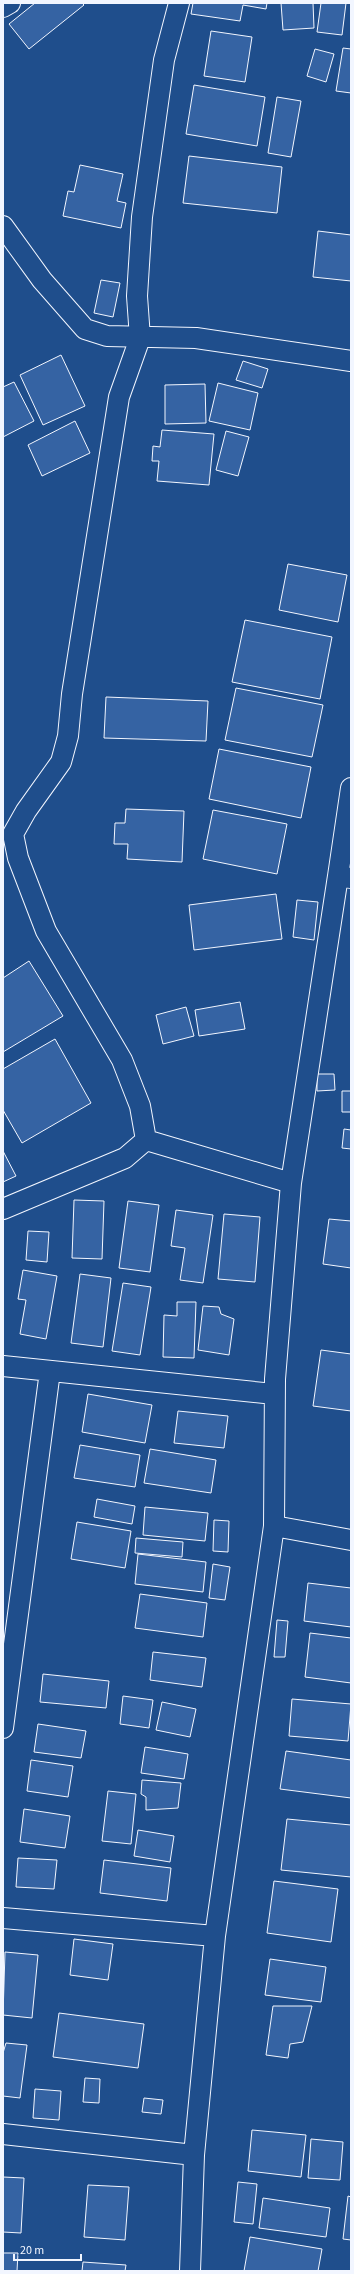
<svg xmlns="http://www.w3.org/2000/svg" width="354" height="2274" viewBox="0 0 354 2274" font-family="'Source Sans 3',sans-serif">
<rect width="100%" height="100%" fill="#1f4e8c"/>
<path fill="#3563a3" stroke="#f2f6ff" d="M 35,3 L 82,3 L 84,5 L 29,49 L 9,24 Z
M 193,3 L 267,3 L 266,9 L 243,5 L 240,21 L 191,14 Z
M 281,3 L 313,3 L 314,28 L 283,30 Z
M 321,3 L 346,3 L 342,35 L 317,32 Z
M 211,31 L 252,37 L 245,82 L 204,76 Z
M 343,48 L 351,49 L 351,93 L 336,91 Z
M 315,49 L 334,54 L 326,82 L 307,76 Z
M 194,85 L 265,97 L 257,146 L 186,134 Z
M 277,97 L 301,101 L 291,157 L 268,153 Z
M 189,156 L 282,167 L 277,213 L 183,203 Z
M 80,165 L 123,174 L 117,201 L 126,203 L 121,228 L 63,216 L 68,191 L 74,192 Z
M 318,231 L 351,235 L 351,281 L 313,277 Z
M 101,280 L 120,283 L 113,317 L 94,313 Z
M 61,355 L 85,406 L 43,425 L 20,375 Z
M 243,361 L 268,369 L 262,388 L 236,380 Z
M 14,382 L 34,421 L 3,437 L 3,387 Z
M 218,383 L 258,393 L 250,430 L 209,421 Z
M 205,384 L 206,423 L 165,424 L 165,385 Z
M 75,421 L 90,453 L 42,476 L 28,445 Z
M 162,430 L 214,434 L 209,485 L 157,481 L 159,461 L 152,461 L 153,446 L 160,447 Z
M 226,431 L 249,437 L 238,476 L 216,470 Z
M 288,564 L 347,575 L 338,622 L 279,610 Z
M 245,620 L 332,637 L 320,699 L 232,682 Z
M 236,688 L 323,705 L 312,757 L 225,740 Z
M 106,697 L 208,701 L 206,741 L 104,738 Z
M 219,749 L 311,767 L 301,818 L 209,799 Z
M 126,809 L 184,811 L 182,862 L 127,859 L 128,844 L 114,844 L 115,823 L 125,823 Z
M 213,810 L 287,824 L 277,874 L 203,859 Z
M 276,894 L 282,939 L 194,950 L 189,905 Z
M 297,900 L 318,902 L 314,940 L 293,937 Z
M 29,961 L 63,1016 L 3,1052 L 3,978 Z
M 240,1002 L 245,1029 L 199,1036 L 195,1010 Z
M 186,1007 L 194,1036 L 163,1044 L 156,1015 Z
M 55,1039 L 91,1103 L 22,1143 L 3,1110 L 3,1069 Z
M 317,1074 L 334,1074 L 335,1090 L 317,1091 Z
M 342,1091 L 351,1091 L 351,1112 L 342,1112 Z
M 344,1129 L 351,1130 L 351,1149 L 342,1148 Z
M 3,1151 L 16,1176 L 3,1182 Z
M 74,1200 L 104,1201 L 102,1259 L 72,1258 Z
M 128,1201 L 159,1205 L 150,1272 L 119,1268 Z
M 176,1210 L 213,1215 L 203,1283 L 180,1280 L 185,1248 L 171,1246 Z
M 224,1214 L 260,1217 L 255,1282 L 218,1279 Z
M 329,1219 L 351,1221 L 351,1268 L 323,1264 Z
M 28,1231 L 49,1232 L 47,1262 L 26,1260 Z
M 23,1270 L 57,1276 L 46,1339 L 20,1334 L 26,1300 L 18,1299 Z
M 80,1274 L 111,1278 L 103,1347 L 71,1343 Z
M 123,1283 L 151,1287 L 140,1355 L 112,1351 Z
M 177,1302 L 196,1302 L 194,1358 L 163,1357 L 164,1315 L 177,1316 Z
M 203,1306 L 219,1307 L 221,1314 L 234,1319 L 229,1355 L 198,1350 Z
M 321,1350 L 351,1354 L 351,1411 L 313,1406 Z
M 88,1394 L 152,1405 L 145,1443 L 82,1432 Z
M 178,1411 L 228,1416 L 224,1448 L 174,1443 Z
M 80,1445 L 140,1455 L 135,1487 L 74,1478 Z
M 150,1449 L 216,1460 L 211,1493 L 144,1483 Z
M 97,1499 L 135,1506 L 132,1524 L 94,1517 Z
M 145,1507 L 208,1513 L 205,1541 L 143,1535 Z
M 214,1520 L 229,1521 L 228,1552 L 213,1551 Z
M 77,1522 L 131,1531 L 125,1568 L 71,1559 Z
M 136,1538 L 183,1542 L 182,1557 L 135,1553 Z
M 138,1554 L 206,1562 L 203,1592 L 135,1584 Z
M 213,1564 L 230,1567 L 225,1600 L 209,1598 Z
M 308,1583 L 351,1588 L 351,1627 L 304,1621 Z
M 140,1594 L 207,1603 L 203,1637 L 135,1628 Z
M 277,1620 L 288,1621 L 285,1657 L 274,1657 Z
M 310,1633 L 351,1638 L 351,1683 L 305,1677 Z
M 153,1652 L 206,1658 L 202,1687 L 150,1680 Z
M 43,1674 L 109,1681 L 106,1708 L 40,1702 Z
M 123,1696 L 153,1700 L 149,1728 L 120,1724 Z
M 292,1699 L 351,1704 L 348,1741 L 289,1736 Z
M 162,1702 L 196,1709 L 190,1737 L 156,1730 Z
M 38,1724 L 86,1731 L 81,1758 L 34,1752 Z
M 145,1747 L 188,1754 L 184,1779 L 141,1773 Z
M 286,1751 L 351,1760 L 351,1798 L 280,1789 Z
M 31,1760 L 73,1766 L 68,1797 L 27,1791 Z
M 142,1780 L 181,1783 L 178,1808 L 146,1810 L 146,1797 L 141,1794 Z
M 108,1791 L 136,1794 L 131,1844 L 102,1841 Z
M 24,1809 L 70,1816 L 65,1848 L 20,1842 Z
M 287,1819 L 351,1825 L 351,1877 L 281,1870 Z
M 138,1830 L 174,1836 L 170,1862 L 134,1856 Z
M 18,1858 L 57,1860 L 54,1889 L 16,1887 Z
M 104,1860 L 171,1868 L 167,1901 L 100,1893 Z
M 274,1881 L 338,1889 L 331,1942 L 267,1933 Z
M 74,1939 L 113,1944 L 108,1980 L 70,1975 Z
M 5,1952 L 38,1955 L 32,2018 L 3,2015 Z
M 270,1959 L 326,1967 L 321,2002 L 265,1995 Z
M 273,2006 L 312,2006 L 303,2042 L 290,2044 L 288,2058 L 266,2055 Z
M 59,2013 L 144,2024 L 138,2068 L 53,2057 Z
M 6,2043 L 27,2045 L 20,2098 L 3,2096 L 3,2053 Z
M 85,2078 L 100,2079 L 99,2103 L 83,2102 Z
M 35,2089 L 61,2091 L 59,2120 L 33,2118 Z
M 144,2098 L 163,2100 L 161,2114 L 142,2112 Z
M 252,2130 L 306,2135 L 301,2177 L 248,2171 Z
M 311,2139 L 343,2142 L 340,2180 L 308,2178 Z
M 3,2177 L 24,2178 L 21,2233 L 3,2232 Z
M 238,2182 L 257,2184 L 253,2224 L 234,2222 Z
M 88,2185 L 129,2187 L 125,2240 L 84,2237 Z
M 348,2196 L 351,2197 L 351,2240 L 343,2239 Z
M 263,2198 L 330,2208 L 326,2237 L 259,2228 Z
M 250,2237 L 322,2249 L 318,2271 L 244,2271 Z
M 3,2253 L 18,2253 L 17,2271 L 3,2271 Z
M 83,2262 L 126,2265 L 125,2271 L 82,2271 Z"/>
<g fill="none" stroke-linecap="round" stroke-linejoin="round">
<defs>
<path id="street" d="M 3,7 L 10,3
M 3,226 L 42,280 L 85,329 L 107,336 L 196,338 L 351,361
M 338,876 L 351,788
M 146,1140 L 140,1106 L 122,1060 L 46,931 L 18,858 L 13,834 L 26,811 L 61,762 L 68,736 L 72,694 L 119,397 L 140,338 L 137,296 L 142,217 L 164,60 L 179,3
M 146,1140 L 291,1183
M 3,1209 L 125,1158 L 146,1140
M 3,1366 L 274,1394
M 274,1526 L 351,1540
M 3,1728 L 50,1371
M 3,1918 L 215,1936
M 3,2134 L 194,2155
M 190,2271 L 194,2155 L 215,1936 L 274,1526 L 275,1379 L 291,1183 L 338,876 L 351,878"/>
</defs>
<use href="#street" stroke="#f2f6ff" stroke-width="22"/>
<use href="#street" stroke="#1f4e8c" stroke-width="20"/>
</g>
<rect width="354" height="2274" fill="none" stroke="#f2f6ff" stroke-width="8"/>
<path d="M14 2254v6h67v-6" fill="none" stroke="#f2f6ff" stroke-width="2"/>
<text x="20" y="2254" font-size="12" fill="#f2f6ff" stroke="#1f4e8c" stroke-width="3" paint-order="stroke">20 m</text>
</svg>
